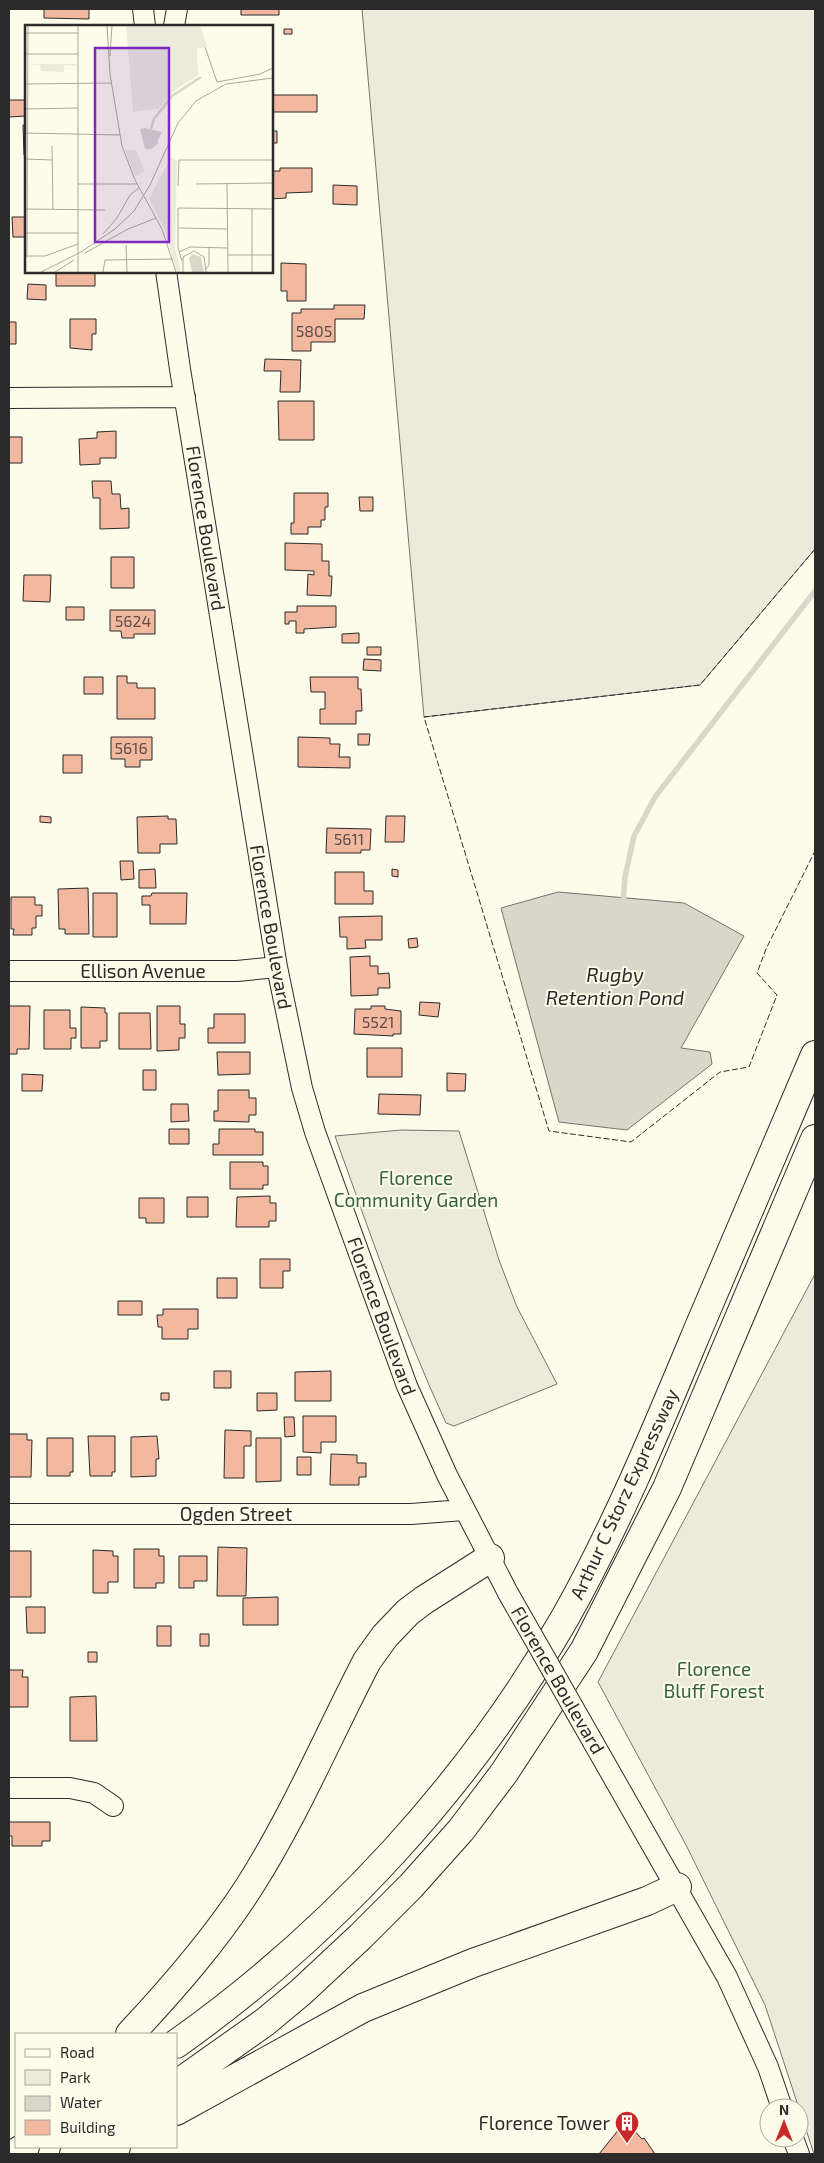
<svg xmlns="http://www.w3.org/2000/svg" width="824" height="2163" viewBox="0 0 824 2163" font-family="'Exo 2',sans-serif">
<rect width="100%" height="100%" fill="#fdfbea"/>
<path fill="#ecebdb" stroke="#74746e" d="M 362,9 L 815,9 L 815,549 L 700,685 L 424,717 Z
M 401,1130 L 459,1131 L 499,1260 L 517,1307 L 557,1384 L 454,1426 L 446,1423 C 403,1330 370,1233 335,1136 Z
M 815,1274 L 815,2154 L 814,2154 L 765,2005 L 686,1845 L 598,1682 Z"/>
<path fill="#d8d7c9" stroke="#74746e" d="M 558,892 L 684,903 L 744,936 L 681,1048 L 710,1052 L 712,1064 L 627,1130 L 559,1122 L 501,908 Z"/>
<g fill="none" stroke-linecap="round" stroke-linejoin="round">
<path stroke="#d8d7c9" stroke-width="5.5" d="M 623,903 L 625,877 L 634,836 L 655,797 L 815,591"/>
</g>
<path fill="#f2b8a0" stroke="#2b2b2b" d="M 44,9 L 89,9 L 89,19 L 44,18 Z
M 241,9 L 279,9 L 279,15 L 241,15 Z
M 284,29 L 292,29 L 292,34 L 284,34 Z
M 271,95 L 317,95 L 317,112 L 271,112 Z
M 9,100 L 26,100 L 26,116 L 9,117 Z
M 23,125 L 26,125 L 26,155 L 24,155 Z
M 271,131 L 277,131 L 277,143 L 271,143 Z
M 280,168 L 312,168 L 312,192 L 286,193 L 286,198 L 271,199 L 271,171 L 280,171 Z
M 333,185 L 357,186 L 357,205 L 333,204 Z
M 12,217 L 26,217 L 26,237 L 13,237 Z
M 281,263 L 306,264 L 306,301 L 287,301 L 287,291 L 281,291 Z
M 56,271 L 95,271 L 95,286 L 56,286 Z
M 28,284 L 46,285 L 46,300 L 27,299 Z
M 334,305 L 365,305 L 364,319 L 335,319 L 335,342 L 311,342 L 311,351 L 292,351 L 292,313 L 301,313 L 301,309 L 334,309 Z
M 70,319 L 96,319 L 96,334 L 92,334 L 92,350 L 70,348 Z
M 9,322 L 16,322 L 16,344 L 9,344 Z
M 265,359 L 301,360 L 300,392 L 280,392 L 281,371 L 264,371 Z
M 278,401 L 314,401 L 314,440 L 279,440 Z
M 116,431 L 116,458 L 100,458 L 100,464 L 80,465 L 79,439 L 97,438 L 97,432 Z
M 9,437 L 22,437 L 22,463 L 9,463 Z
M 92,481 L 111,481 L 112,494 L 120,494 L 121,509 L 129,508 L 129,528 L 100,529 L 100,498 L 93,498 Z
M 294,493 L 328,493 L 328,507 L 325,507 L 325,520 L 321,520 L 321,527 L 308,527 L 308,534 L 291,534 L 291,523 L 294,523 Z
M 359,497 L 373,497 L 373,511 L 360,511 Z
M 285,543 L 322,544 L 322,561 L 329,561 L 329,576 L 332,576 L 331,596 L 307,595 L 308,574 L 314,575 L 314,571 L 285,570 Z
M 111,557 L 134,557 L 134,588 L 111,588 Z
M 24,575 L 51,575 L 50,602 L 23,601 Z
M 297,606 L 336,606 L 336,627 L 304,629 L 304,633 L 296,633 L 296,621 L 289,621 L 289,624 L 285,624 L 285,612 L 297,612 Z
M 66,607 L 84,607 L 84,620 L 66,620 Z
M 110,610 L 155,610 L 155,634 L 134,634 L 134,638 L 122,638 L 121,631 L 110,631 Z
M 359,633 L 359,643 L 342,643 L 342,634 Z
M 367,647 L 381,647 L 381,655 L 367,655 Z
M 364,659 L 381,660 L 381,671 L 363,670 Z
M 117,676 L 127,676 L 127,683 L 137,683 L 137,688 L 155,688 L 155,719 L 117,719 Z
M 84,677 L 103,677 L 103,694 L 84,694 Z
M 310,677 L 358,677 L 358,689 L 361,689 L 362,711 L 356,711 L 356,724 L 320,724 L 320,709 L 325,709 L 325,692 L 311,692 Z
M 358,734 L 370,734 L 369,745 L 358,745 Z
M 111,737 L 152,737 L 152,760 L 140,760 L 140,767 L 125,767 L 125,759 L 111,759 Z
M 298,737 L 330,738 L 330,744 L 340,744 L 339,757 L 350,757 L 350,768 L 298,767 Z
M 63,755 L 82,755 L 82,773 L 63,773 Z
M 40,816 L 51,817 L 51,823 L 40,822 Z
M 168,816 L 168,819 L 176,819 L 177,844 L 160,844 L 160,853 L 138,853 L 137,817 Z
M 386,816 L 405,816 L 404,842 L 385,842 Z
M 327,828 L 371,829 L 370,850 L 361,850 L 361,853 L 326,853 Z
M 120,861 L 133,861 L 134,879 L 121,880 Z
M 155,869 L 156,888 L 139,888 L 139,870 Z
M 392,869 L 398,870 L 398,877 L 392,876 Z
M 335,872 L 364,872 L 364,891 L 373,891 L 373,904 L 335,904 Z
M 88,888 L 89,934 L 65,934 L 65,929 L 59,929 L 58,889 Z
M 93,893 L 117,893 L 117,937 L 93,937 Z
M 152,893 L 187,893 L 186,924 L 150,924 L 150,905 L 142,905 L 142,896 L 151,896 Z
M 11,897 L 35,897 L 35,905 L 42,905 L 42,916 L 36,916 L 36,928 L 32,928 L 32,935 L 13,935 L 14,929 L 11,929 Z
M 382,916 L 382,940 L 365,940 L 366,948 L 347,949 L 347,937 L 340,937 L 339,917 Z
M 417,938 L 418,947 L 409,948 L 408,939 Z
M 370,956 L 370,966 L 378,966 L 378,974 L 389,973 L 390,988 L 378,988 L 378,995 L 351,996 L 350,957 Z
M 420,1002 L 440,1003 L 438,1017 L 419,1015 Z
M 9,1006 L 30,1006 L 29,1049 L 17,1049 L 17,1054 L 9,1054 Z
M 157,1006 L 180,1006 L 180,1024 L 185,1024 L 185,1038 L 179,1038 L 179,1050 L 157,1051 Z
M 371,1006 L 385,1006 L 385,1009 L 401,1011 L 401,1034 L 393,1034 L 393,1036 L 354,1034 L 355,1009 L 371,1009 Z
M 81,1007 L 105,1008 L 105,1013 L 107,1013 L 107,1041 L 100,1041 L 100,1048 L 81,1048 Z
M 44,1010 L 70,1010 L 70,1028 L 76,1028 L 76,1038 L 71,1038 L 71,1049 L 44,1049 Z
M 119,1013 L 150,1013 L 151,1049 L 119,1049 Z
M 214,1014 L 245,1014 L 245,1043 L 208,1043 L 208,1028 L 214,1028 Z
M 367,1048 L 402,1048 L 402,1077 L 367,1077 Z
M 217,1052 L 250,1052 L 250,1074 L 218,1075 Z
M 143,1070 L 156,1070 L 156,1090 L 143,1090 Z
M 447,1073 L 466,1074 L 465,1091 L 447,1091 Z
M 22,1074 L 43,1075 L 42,1091 L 22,1091 Z
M 218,1090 L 249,1090 L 249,1098 L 256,1098 L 256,1115 L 249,1115 L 249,1122 L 214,1121 L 214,1111 L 218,1111 Z
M 379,1094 L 421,1095 L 420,1115 L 378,1114 Z
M 171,1104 L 188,1104 L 189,1121 L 171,1122 Z
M 169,1129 L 189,1129 L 189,1144 L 169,1144 Z
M 219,1129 L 255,1129 L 255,1132 L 263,1132 L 263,1155 L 213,1155 L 213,1144 L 219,1144 Z
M 230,1162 L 263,1162 L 263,1166 L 268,1166 L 268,1185 L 263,1185 L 263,1189 L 230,1189 Z
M 270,1196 L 270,1203 L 276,1203 L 276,1221 L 269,1221 L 269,1227 L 236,1227 L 237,1197 Z
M 187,1197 L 208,1197 L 208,1217 L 187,1217 Z
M 139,1198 L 164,1198 L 164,1223 L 146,1223 L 146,1218 L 139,1218 Z
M 260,1259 L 290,1259 L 290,1271 L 283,1271 L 283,1288 L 260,1288 Z
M 217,1278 L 237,1278 L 237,1298 L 217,1298 Z
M 118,1301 L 142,1301 L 142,1315 L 118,1315 Z
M 163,1309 L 198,1309 L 198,1329 L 188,1329 L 188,1339 L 162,1339 L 162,1327 L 158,1327 L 157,1315 L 163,1315 Z
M 214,1371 L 231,1371 L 231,1388 L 214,1388 Z
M 331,1371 L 331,1401 L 295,1401 L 295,1372 Z
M 161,1393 L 169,1393 L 169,1400 L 161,1400 Z
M 257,1393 L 277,1393 L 277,1410 L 257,1411 Z
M 303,1416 L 336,1416 L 336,1442 L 321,1442 L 321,1453 L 303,1452 Z
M 284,1417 L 294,1417 L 295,1436 L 285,1437 Z
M 225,1430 L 251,1431 L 251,1446 L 244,1446 L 244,1478 L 224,1478 Z
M 9,1434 L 27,1434 L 27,1440 L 32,1440 L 31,1477 L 9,1477 Z
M 88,1436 L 115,1436 L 115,1472 L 112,1472 L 112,1476 L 90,1476 Z
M 157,1436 L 159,1459 L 156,1459 L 156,1476 L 131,1477 L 131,1437 Z
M 47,1438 L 73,1438 L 73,1472 L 70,1472 L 70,1476 L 47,1476 Z
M 256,1438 L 281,1438 L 281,1481 L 256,1482 Z
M 331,1454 L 357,1455 L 357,1463 L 366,1463 L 366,1477 L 359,1477 L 359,1485 L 330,1485 Z
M 297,1457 L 311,1457 L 311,1475 L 297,1475 Z
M 218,1547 L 247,1548 L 246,1596 L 217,1596 Z
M 134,1549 L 159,1549 L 159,1556 L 164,1556 L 164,1583 L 156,1583 L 156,1588 L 134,1588 Z
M 93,1550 L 113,1551 L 113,1556 L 118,1556 L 118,1582 L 108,1582 L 108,1593 L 93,1593 Z
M 9,1551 L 31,1551 L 31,1597 L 9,1597 Z
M 179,1556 L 207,1556 L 207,1581 L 194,1581 L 194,1588 L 179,1588 Z
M 278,1597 L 278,1625 L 243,1625 L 243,1598 Z
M 26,1607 L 45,1607 L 45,1633 L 27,1633 Z
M 157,1626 L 171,1626 L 171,1646 L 157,1646 Z
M 200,1634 L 209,1634 L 209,1646 L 200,1646 Z
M 88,1652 L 97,1652 L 97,1662 L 88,1662 Z
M 9,1670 L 23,1670 L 22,1677 L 28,1677 L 28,1707 L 9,1707 Z
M 96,1696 L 97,1741 L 70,1741 L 70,1697 Z
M 9,1822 L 50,1822 L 50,1841 L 42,1841 L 42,1846 L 12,1846 L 12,1836 L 9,1836 Z
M 631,2127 L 642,2139 L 644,2138 L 655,2154 L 599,2154 L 620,2128 L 625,2133 Z"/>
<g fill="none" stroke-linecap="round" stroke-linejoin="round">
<defs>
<path id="minor" d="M 143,9 L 145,26
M 174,26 L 177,9
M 166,271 L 180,369 L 277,967 L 302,1088 L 315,1132 L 407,1386 L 447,1475 L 508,1593
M 9,398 L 185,397
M 9,971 L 237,971 L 277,967
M 9,1514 L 411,1514 L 464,1510
M 593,1742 L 727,1977 L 768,2067 L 782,2108
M 9,1788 L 70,1788 L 94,1793 L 113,1806
M 793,2138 L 799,2154"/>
<path id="highway" d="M 130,2034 C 173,1988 215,1940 249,1887 C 295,1815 328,1736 367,1661 L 385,1636 L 408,1612 L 424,1600 L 490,1558
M 176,2044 C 334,1932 470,1784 566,1616 C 617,1525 657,1428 697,1332 C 736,1240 776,1148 815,1055
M 176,2085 L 265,2022 L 301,1992 L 361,1936 L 411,1886 L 461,1830 L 504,1773 L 584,1651 L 667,1488 L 815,1139
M 176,2111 L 363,2008 L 473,1963 L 647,1901 L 677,1887
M 14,2154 L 25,2147
M 74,2154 L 85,2147
M 103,2154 L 116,2147"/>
</defs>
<use href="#minor" stroke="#2b2b2b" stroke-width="22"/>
<use href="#highway" stroke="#2b2b2b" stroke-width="30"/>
<use href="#minor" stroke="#fdfbea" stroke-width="20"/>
<use href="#highway" stroke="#fdfbea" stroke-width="28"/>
<defs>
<path id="minor-bridge" d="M 508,1593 L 593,1742"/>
</defs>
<use href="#minor-bridge" stroke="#2b2b2b" stroke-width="22" stroke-linecap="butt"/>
<use href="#minor-bridge" stroke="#fdfbea" stroke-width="20"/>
<path stroke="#2b2b2b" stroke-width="1" stroke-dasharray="6 2.5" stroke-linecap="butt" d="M 815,549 L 700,685 L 424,717 L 549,1131 L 631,1142 L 720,1072 L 749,1067 L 777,995 L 757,973 L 766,949 L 815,851"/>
</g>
<defs>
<symbol id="building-pin" viewBox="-11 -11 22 30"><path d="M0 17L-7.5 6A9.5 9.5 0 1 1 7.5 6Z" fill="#c62828" stroke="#fdfbea"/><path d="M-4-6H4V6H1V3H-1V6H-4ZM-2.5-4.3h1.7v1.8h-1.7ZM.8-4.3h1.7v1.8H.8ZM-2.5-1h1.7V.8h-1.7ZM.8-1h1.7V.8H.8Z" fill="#fff"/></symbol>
</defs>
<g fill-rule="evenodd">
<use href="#building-pin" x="613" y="2109" width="28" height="38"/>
</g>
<g text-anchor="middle" stroke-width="4" stroke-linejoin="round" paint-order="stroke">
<g font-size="16" fill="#5d4e48">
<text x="314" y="337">5805</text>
<text x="133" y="627">5624</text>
<text x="131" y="754">5616</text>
<text x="349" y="845">5611</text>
<text x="378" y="1028">5521</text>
</g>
<g font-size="19" fill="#2b2b2b" stroke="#fdfbea">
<text transform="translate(206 528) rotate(81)" y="7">Florence Boulevard</text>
<text transform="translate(271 927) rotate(80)" y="7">Florence Boulevard</text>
<text x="143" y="978">Ellison Avenue</text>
<text transform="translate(382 1316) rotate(70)" y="7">Florence Boulevard</text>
<text transform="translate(624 1494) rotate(-65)" y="7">Arthur C Storz Expressway</text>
<text x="236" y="1521">Ogden Street</text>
<text transform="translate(558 1680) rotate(60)" y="7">Florence Boulevard</text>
</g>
<g font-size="19" fill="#34623c" stroke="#fdfbea">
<text x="416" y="1185">Florence<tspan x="416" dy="22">Community Garden</tspan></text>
<text x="714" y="1676">Florence<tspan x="714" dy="22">Bluff Forest</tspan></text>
</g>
<g font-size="19" fill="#2b2b2b" stroke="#fdfbea" text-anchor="end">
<text x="610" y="2130">Florence Tower</text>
</g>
<g font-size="20" font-style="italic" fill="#2b2b2b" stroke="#fdfbea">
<text x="615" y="982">Rugby<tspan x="615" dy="23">Retention Pond</tspan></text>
</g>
</g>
<g transform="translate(25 25)">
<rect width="248" height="248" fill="#fdfbea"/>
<path d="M 101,0 L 175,0 L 182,21 L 172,24 L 173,50 L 149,66 L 133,84 L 108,87 ZM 4,39 L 51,39 L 51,41 L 39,40 L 39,47 L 16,46 L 15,40 ZM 100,125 L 111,125 L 120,147 L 110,151 ZM 146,132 L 152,136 L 150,223 L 156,247 L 152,247 L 139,203 L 124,174 Z" fill="#ecebdb"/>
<path d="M 120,103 L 137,107 L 132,117 L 134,118 L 126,124 L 120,124 L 115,104 ZM 167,229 L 176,232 L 179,247 L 167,247 L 164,233 Z" fill="#d8d7c9"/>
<path fill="none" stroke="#d8d7c9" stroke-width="2.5" d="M 126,104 L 129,94 L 147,71 L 176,52"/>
<path fill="none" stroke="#a9a89e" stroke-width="1" d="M 82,0 L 85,49 L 97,121 L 110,155 L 137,204 L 151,247M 0,8 L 53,8M 180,22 L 192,57 L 235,49 L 248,43M 0,29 L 53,29M 85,31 L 87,0M 0,59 L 87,58M 0,84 L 53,83M 0,108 L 95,110M 27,121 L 28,184M 0,134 L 27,135M 53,159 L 112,159M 171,159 L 248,158M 202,159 L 203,247M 153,161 L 154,135 L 248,135M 0,184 L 80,185M 154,203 L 202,204M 0,208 L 53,208M 78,209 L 92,193 L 105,170 L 114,163M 101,220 L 102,247M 154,227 L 165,222 L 203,223M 60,228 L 103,204 L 131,193M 203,230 L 248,230M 0,231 L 20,231 L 53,219M 2,232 L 3,0M 157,236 L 153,223 L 153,183 L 248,184M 181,244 L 184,240 L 184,222M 16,247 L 56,227 L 90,204 L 109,186 L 125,160 L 153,98 L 171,76 L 201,59 L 248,53M 30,247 L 49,235M 53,247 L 53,0M 78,247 L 80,235 L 148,234M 158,247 L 158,232 L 169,226 L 179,232 L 181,247M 227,247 L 227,184"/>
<path fill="#7b2cbf" fill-opacity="0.15" stroke="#7b2cbf" stroke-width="2.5" d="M 70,23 L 144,23 L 144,217 L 70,217 Z"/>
<rect width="248" height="248" fill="none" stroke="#2b2b2b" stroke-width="2.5"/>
</g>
<rect width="824" height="2163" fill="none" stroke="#2b2b2b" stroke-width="20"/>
<rect x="15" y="2033" width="162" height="115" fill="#fdfbea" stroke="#a9a89e"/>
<rect x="25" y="2049" width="25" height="8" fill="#fdfbea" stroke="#a9a89e"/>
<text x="60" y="2058" font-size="15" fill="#2b2b2b">Road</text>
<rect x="25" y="2070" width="25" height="15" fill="#ecebdb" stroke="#a9a89e"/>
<text x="60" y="2083" font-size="15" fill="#2b2b2b">Park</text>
<rect x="25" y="2096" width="25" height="15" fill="#d8d7c9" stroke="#a9a89e"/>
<text x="60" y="2108" font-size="15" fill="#2b2b2b">Water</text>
<rect x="25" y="2120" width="25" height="15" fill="#f2b8a0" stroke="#a9a89e"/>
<text x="60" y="2133" font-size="15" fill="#2b2b2b">Building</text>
<g transform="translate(784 2123)"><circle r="24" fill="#fdfbea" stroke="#a9a89e"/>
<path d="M0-4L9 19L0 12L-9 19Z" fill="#c62828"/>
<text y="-8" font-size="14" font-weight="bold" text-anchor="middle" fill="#2b2b2b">N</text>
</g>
</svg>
